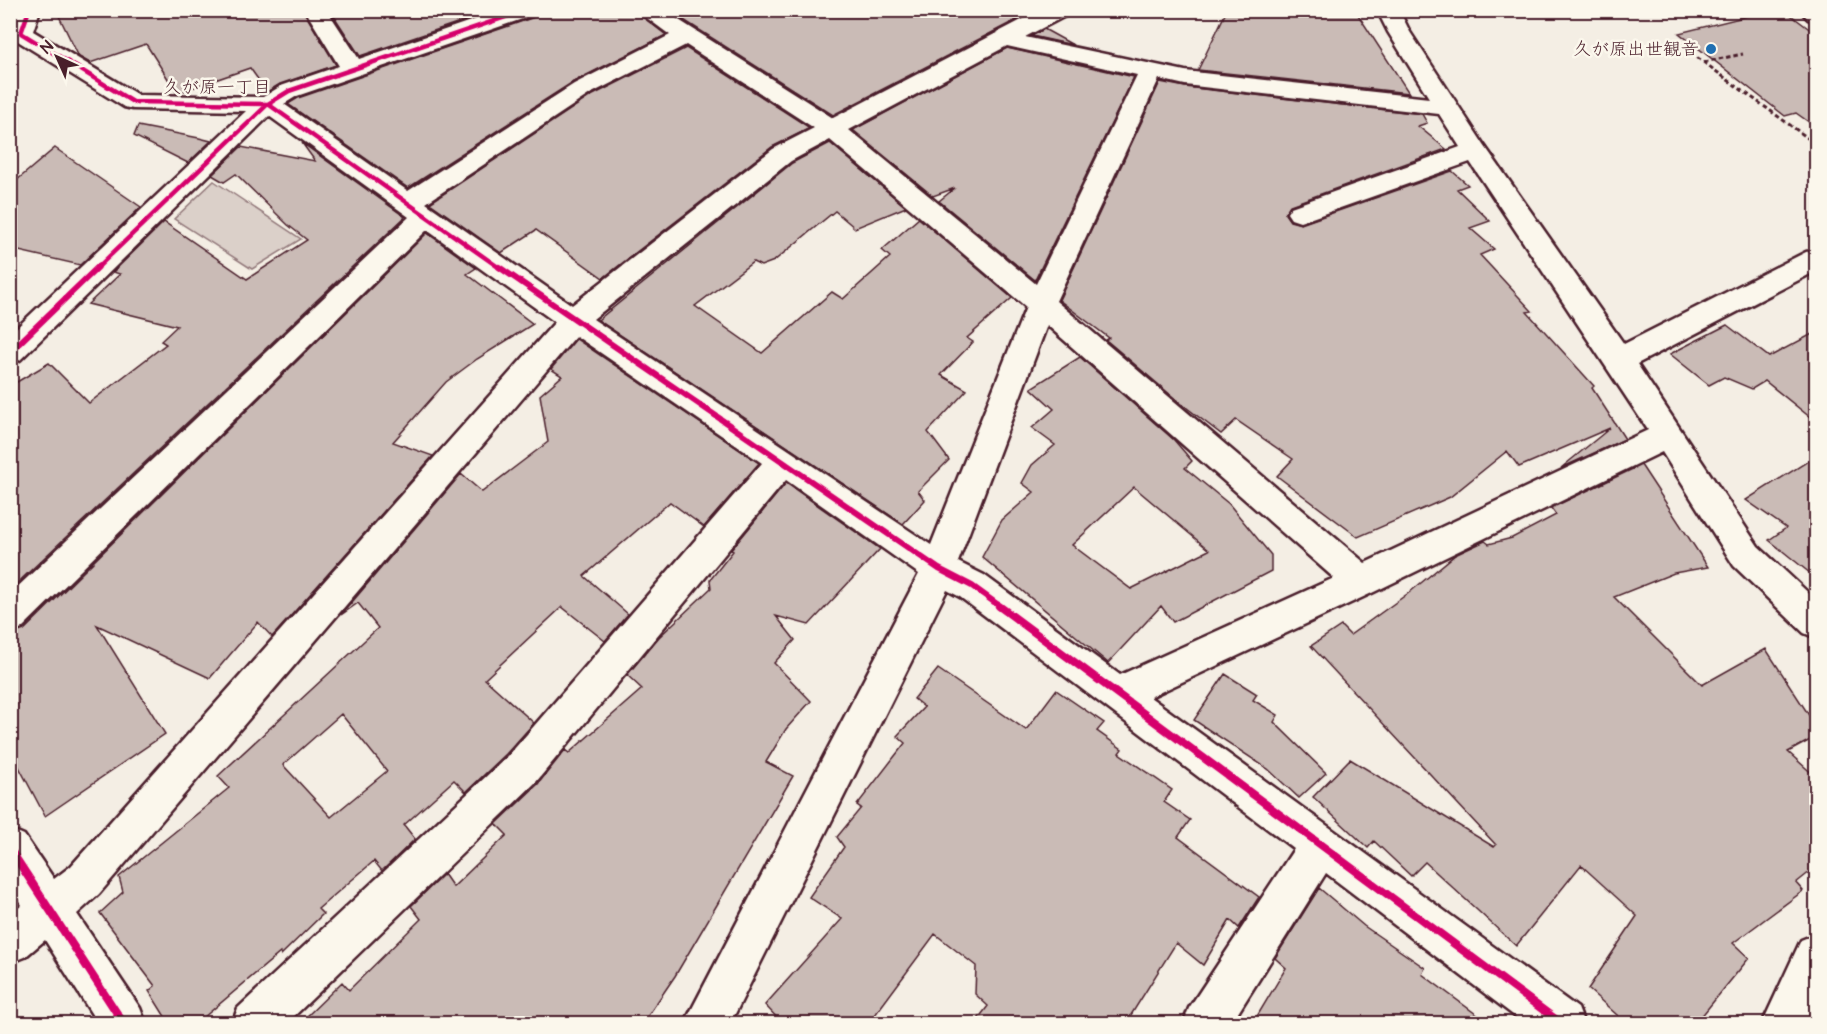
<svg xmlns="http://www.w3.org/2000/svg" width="1827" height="1034" viewBox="0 0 1827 1034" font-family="'Architects Daughter','Klee One',sans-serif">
<rect width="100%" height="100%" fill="#f4eee4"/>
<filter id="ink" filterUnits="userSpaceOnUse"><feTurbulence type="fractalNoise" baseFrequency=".0167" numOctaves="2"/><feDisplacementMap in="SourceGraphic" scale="12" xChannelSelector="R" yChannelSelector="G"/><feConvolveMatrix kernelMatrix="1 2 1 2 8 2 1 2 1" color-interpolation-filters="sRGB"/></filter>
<g filter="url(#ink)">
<path fill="#dbd0c9" stroke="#92787a" stroke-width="1.5" d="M 214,181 L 301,239 L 252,269 L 174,219 Z"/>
<path fill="#cabbb6" stroke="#4a1f2b" stroke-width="1.5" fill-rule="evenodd" d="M 56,10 L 303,10 L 336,65 L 280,84 L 267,92 L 250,68 L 177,93 L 146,44 L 90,63 L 79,57 Z
M 330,10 L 495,10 L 360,56 Z
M 539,10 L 634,10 L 666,35 L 573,82 L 408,188 L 288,104 L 298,98 L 535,17 Z
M 668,10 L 1009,10 L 1022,17 L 833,115 Z
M 1227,10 L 1355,10 L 1409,93 L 1198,70 Z
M 1772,10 L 1784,10 L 1816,34 L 1816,127 L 1796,113 L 1785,116 L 1679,33 Z
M 1044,29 L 1073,45 L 1032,36 Z
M 686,48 L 810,128 L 772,147 L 603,278 L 536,230 L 501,253 L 430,203 L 591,96 Z
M 1007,48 L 1134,77 L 1035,280 L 939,201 L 955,188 L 933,196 L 853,130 Z
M 1160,82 L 1185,87 L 1422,114 L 1427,123 L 1418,126 L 1446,149 L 1290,205 L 1285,214 L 1290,221 L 1301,224 L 1452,171 L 1468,185 L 1457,189 L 1490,221 L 1470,228 L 1494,249 L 1480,255 L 1532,311 L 1527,312 L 1594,386 L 1592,388 L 1625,439 L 1561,468 L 1610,428 L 1519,467 L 1507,451 L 1450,497 L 1358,537 L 1277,476 L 1293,459 L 1236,420 L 1221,434 L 1178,401 L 1106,340 L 1109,338 L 1059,300 Z
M 138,126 L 199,138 L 211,141 L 188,163 L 134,136 Z
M 302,143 L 405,217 L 10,590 L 10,386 L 49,363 L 89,403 L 166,344 L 161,341 L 177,326 L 88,304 L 120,274 L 113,272 L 164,222 L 247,279 L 307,240 L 288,225 L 236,174 L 224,182 L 212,175 L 241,147 L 315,161 Z
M 830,143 L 906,207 L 855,228 L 835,211 L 774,261 L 761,266 L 753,262 L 695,306 L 762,353 L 832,292 L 843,299 L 890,257 L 882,250 L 919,218 L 1012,298 L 967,338 L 973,342 L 941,375 L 967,390 L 928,432 L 949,460 L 918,491 L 925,500 L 903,524 L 598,320 L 792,163 Z
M 55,148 L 141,207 L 80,265 L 10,249 L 10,186 Z
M 427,233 L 476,268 L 467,274 L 533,324 L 477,359 L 446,382 L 393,442 L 433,456 L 272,637 L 258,622 L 210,678 L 97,625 L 165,734 L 45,816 L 10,750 L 10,635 L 24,630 Z
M 1727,325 L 1769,357 L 1816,332 L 1816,422 L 1765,381 L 1752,389 L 1724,377 L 1709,385 L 1670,354 Z
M 576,339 L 759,463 L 704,527 L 670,502 L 584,576 L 628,614 L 605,641 L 562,607 L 485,679 L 534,723 L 506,754 L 466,792 L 454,780 L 404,825 L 415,839 L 382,871 L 374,861 L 318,909 L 323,914 L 281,955 L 280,953 L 197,1023 L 169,1023 L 149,991 L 155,986 L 100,913 L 123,892 L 119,877 L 229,788 L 218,776 L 378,628 L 358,603 L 341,615 L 461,474 L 482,492 L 548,442 L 540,395 L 562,376 L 551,369 ZM 341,714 L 387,771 L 331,817 L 283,765 Z
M 1080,357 L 1174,440 L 1192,461 L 1185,468 L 1229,504 L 1271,555 L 1271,571 L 1173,622 L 1161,606 L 1108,663 L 982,557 L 1002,520 L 1034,492 L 1022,483 L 1032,465 L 1055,445 L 1032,428 L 1054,409 L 1031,388 ZM 1134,487 L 1209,550 L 1131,589 L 1072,545 Z
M 1816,456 L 1816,578 L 1769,540 L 1786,528 L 1746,500 Z
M 1641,465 L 1708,567 L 1674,573 L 1614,597 L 1702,685 L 1766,649 L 1816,726 L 1816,737 L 1788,752 L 1816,777 L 1816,867 L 1796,883 L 1803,891 L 1733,943 L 1749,958 L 1696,1023 L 1626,1023 L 1588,989 L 1637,916 L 1581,865 L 1516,946 L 1425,862 L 1411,876 L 1374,841 L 1368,848 L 1313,797 L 1350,759 L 1494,847 L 1496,845 L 1311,646 L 1341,626 L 1350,635 L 1410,592 L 1455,555 L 1485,541 L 1489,544 L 1512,538 L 1556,515 L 1551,508 Z
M 786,483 L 880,549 L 809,625 L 776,616 L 795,640 L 774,663 L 811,701 L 786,729 L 766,762 L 793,776 L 675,976 L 643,1023 L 300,1023 L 342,982 L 349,990 L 421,919 L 411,906 L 444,874 L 453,887 L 507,835 L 496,824 L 538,784 L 565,750 L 569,753 L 642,689 L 627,675 L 659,637 L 711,588 L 710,580 L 733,551 L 731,550 Z
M 938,669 L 1026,730 L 1056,690 L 1104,723 L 1097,731 L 1122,749 L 1119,753 L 1172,790 L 1164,802 L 1190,820 L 1178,837 L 1259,897 L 1239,928 L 1230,920 L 1203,965 L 1176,943 L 1126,1023 L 975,1023 L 988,1006 L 975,994 L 976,966 L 935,934 L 869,1023 L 782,1023 L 765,1005 L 842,919 L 809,897 L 844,847 L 837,837 L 861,808 L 857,805 L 905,743 L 897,736 L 924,707 L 914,699 Z
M 1225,674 L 1257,694 L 1253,700 L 1278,715 L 1274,722 L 1326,773 L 1299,798 L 1268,769 L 1194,720 Z
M 1319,888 L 1364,926 L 1425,968 L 1422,974 L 1488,1023 L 1253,1023 L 1286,968 L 1275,958 Z"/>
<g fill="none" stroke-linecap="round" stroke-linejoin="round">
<defs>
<path id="minor" d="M 18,10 L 40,10 L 33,31 L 138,95 L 263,97 L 281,86 L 339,66 L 305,10 L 327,10 L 359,59 L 503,10 L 537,10 L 534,15 L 297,96 L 284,104 L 408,191 L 574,84 L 670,35 L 636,10 L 663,10 L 833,118 L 1041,10 L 1070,10 L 1067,15 L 1025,37 L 1185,71 L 1429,98 L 1388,32 L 1377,10 L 1399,10 L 1410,32 L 1484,145 L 1624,344 L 1806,252 L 1816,250 L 1816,271 L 1637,364 L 1758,546 L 1816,600 L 1816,638 L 1804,633 L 1734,566 L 1662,452 L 1374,592 L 1150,697 L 1578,1008 L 1584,1024 L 1525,1024 L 1326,873 L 1231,1024 L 1183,1024 L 1189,1008 L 1294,849 L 960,597 L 947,590 L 730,1024 L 684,1024 L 919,574 L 786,480 L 536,782 L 286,1024 L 232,1024 L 238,1008 L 508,756 L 762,463 L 576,336 L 99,894 L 77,914 L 140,1008 L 146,1024 L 98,1024 L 45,940 L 25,957 L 10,963 L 10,915 L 22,905 L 10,886 L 10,829 L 24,835 L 54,879 L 71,866 L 555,322 L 427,230 L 22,628 L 10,633 L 10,594 L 409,217 L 269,116 L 20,360 L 10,363 L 10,334 L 246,111 L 133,109 L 124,107 L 13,38 L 10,31 ZM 686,45 L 814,128 L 773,149 L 572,305 L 426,203 L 590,94 ZM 1007,46 L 1137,75 L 1036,284 L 849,130 ZM 1159,79 L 1185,85 L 1439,114 L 1460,147 L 1291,207 L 1287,213 L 1291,219 L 1300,222 L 1309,219 L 1470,162 L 1648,430 L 1365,563 L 1056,301 ZM 830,140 L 1026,307 L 931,545 L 593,319 L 791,161 ZM 1047,325 L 1334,578 L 1120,675 L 984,575 L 958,562 Z
M 1800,10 L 1816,10 L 1816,21 L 1808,19 Z
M 1816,934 L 1816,1002 L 1807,1024 L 1762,1024 L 1801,940 Z"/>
</defs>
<use href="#minor" stroke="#4a1f2b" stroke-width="5"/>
<path stroke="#4a1f2b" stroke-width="3" stroke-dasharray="4.5 3" stroke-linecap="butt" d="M 1673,40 L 1816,144
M 1704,62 L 1743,54"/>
<use href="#minor" fill="#fbf7ec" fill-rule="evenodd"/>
<defs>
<path id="cycleway-far2" d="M 29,10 L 21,33 L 133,102 L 268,104 L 501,269
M 96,269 L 268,104 L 289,91 L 526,10"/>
<path id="cycleway-far1" d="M 499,267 L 939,569 L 972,586 L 1001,607
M 10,352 L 98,267"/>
<path id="cycleway" d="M 999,606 L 1562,1024
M 10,849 L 124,1024"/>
</defs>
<use href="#cycleway-far2" stroke="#fbf7ec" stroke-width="8"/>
<use href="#cycleway-far1" stroke="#fbf7ec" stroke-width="10"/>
<use href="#cycleway" stroke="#fbf7ec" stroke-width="11"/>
<use href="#cycleway-far2" stroke="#d6006c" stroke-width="4.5"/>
<use href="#cycleway-far1" stroke="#d6006c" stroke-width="6"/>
<use href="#cycleway" stroke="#d6006c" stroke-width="8"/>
</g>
</g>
<circle fill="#1f6fb2" stroke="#fbf7ec" stroke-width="2" cx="1711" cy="49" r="6"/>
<g text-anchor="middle" stroke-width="5" stroke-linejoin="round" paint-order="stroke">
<g font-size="18" fill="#4a1f2b" stroke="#fbf7ec" text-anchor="end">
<text x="1699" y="55">久が原出世観音</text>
</g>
<g font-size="18" fill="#4a1f2b" stroke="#fbf7ec">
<text x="217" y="93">久が原一丁目</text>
</g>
</g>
<rect width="1827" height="1034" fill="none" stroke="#fbf7ec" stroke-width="36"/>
<rect x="18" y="18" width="1791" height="998" fill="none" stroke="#4a1f2b" stroke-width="2" filter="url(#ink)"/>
<g transform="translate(57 57) rotate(315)" stroke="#fbf7ec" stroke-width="4.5" paint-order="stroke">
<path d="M0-4.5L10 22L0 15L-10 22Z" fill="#4a1f2b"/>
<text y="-9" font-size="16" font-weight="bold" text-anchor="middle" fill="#4a1f2b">N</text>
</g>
</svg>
